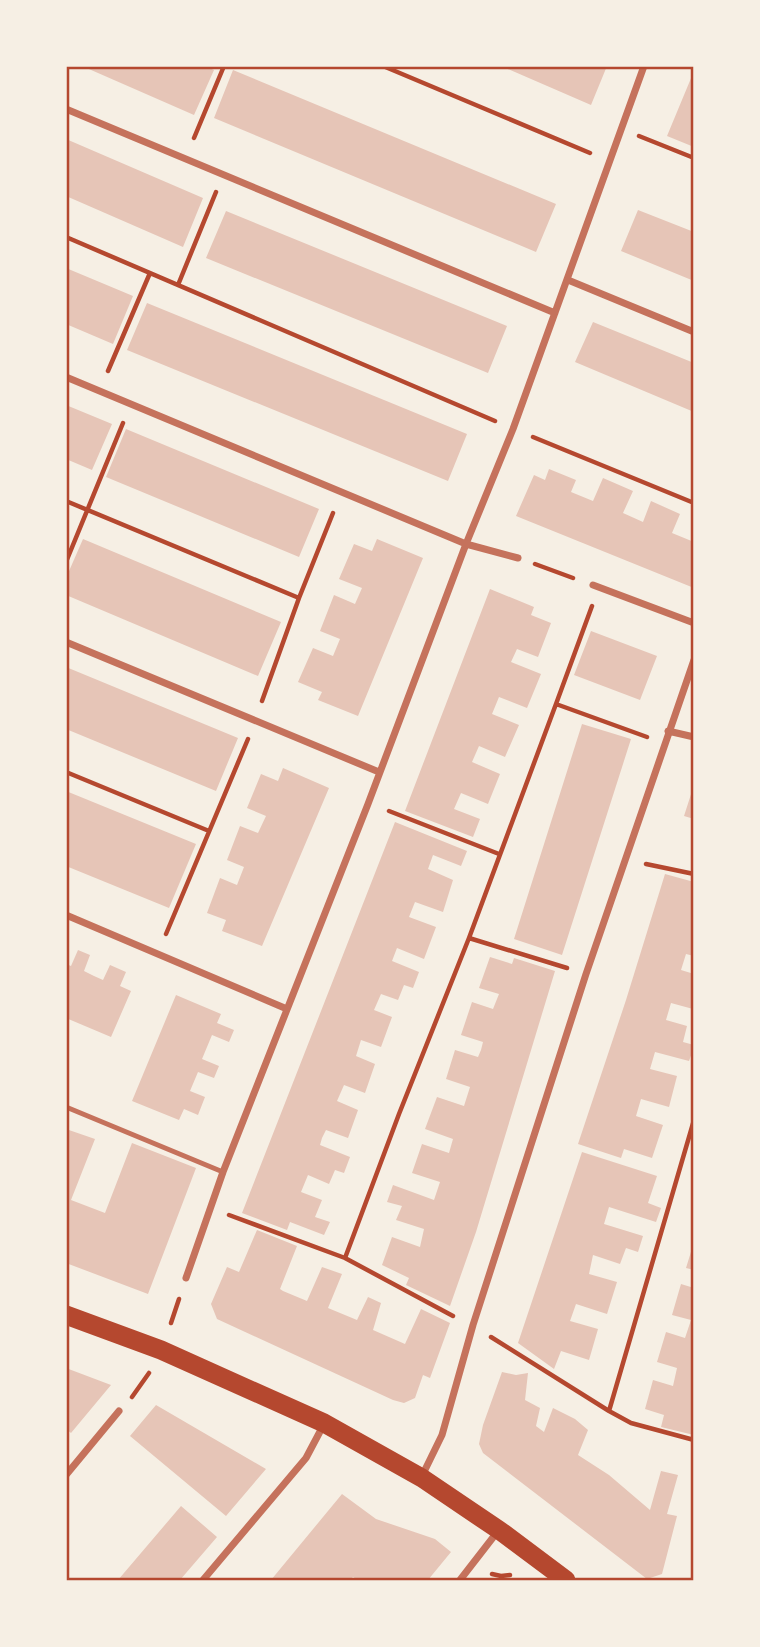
<svg xmlns="http://www.w3.org/2000/svg" width="760" height="1647" viewBox="0 0 760 1647" font-family="'Crimson Pro',serif">
<rect width="100%" height="100%" fill="#f6efe4"/>
<path fill="#e6c5b7" d="M 82,66 L 205,66 L 214,70 L 194,115 Z
M 501,66 L 607,66 L 591,105 Z
M 233,70 L 556,204 L 536,252 L 214,118 Z
M 694,71 L 694,147 L 667,136 Z
M 66,139 L 203,198 L 183,247 L 66,196 Z
M 638,210 L 694,232 L 694,281 L 621,251 Z
M 226,211 L 507,326 L 488,373 L 206,258 Z
M 66,268 L 133,296 L 113,344 L 66,324 Z
M 147,303 L 467,434 L 448,481 L 127,350 Z
M 593,322 L 694,363 L 694,412 L 575,362 Z
M 66,405 L 112,424 L 92,470 L 66,459 Z
M 126,429 L 319,509 L 299,557 L 106,477 Z
M 549,469 L 576,480 L 571,492 L 593,501 L 603,478 L 633,491 L 623,513 L 643,522 L 651,501 L 680,514 L 672,533 L 694,542 L 694,588 L 516,516 L 534,475 L 545,480 Z
M 83,539 L 281,622 L 258,676 L 66,595 L 66,578 Z
M 377,539 L 423,558 L 358,716 L 318,700 L 322,692 L 298,682 L 313,648 L 333,656 L 340,639 L 320,631 L 334,595 L 355,604 L 362,588 L 339,579 L 354,544 L 372,551 Z
M 490,589 L 534,607 L 531,615 L 551,623 L 538,657 L 517,649 L 511,662 L 541,674 L 527,708 L 499,697 L 492,714 L 519,725 L 505,757 L 479,746 L 472,762 L 500,774 L 488,804 L 461,793 L 454,809 L 480,819 L 473,837 L 405,811 Z
M 591,631 L 657,656 L 640,700 L 574,675 Z
M 66,667 L 238,738 L 216,791 L 66,729 Z
M 582,724 L 631,739 L 562,955 L 514,939 Z
M 283,768 L 329,788 L 262,946 L 222,931 L 226,920 L 207,913 L 220,878 L 237,885 L 244,867 L 227,860 L 240,826 L 258,833 L 266,816 L 247,808 L 261,774 L 278,781 Z
M 693,788 L 694,788 L 694,819 L 684,816 Z
M 66,791 L 196,844 L 169,908 L 66,866 Z
M 395,822 L 467,851 L 461,866 L 433,855 L 428,869 L 453,880 L 443,912 L 415,902 L 409,917 L 436,927 L 424,959 L 397,948 L 392,961 L 419,972 L 413,988 L 404,985 L 398,1000 L 381,994 L 374,1010 L 392,1017 L 381,1047 L 361,1040 L 356,1056 L 375,1064 L 365,1093 L 344,1085 L 337,1101 L 358,1110 L 348,1138 L 326,1130 L 322,1138 L 320,1145 L 350,1157 L 344,1173 L 335,1170 L 329,1184 L 308,1175 L 301,1192 L 322,1200 L 315,1217 L 330,1222 L 324,1235 L 290,1222 L 287,1230 L 242,1213 Z
M 665,874 L 694,882 L 694,956 L 686,954 L 681,970 L 694,974 L 694,1007 L 693,1009 L 671,1003 L 666,1020 L 687,1026 L 683,1042 L 694,1045 L 694,1047 L 689,1061 L 655,1052 L 650,1069 L 677,1076 L 669,1107 L 641,1099 L 636,1116 L 663,1125 L 652,1158 L 624,1149 L 621,1158 L 578,1144 L 626,1000 Z
M 78,950 L 90,955 L 84,971 L 94,976 L 103,980 L 110,965 L 126,972 L 120,986 L 131,991 L 111,1037 L 66,1018 L 66,964 L 71,966 Z
M 490,957 L 512,964 L 514,958 L 555,971 L 476,1232 L 450,1306 L 406,1285 L 409,1278 L 382,1265 L 392,1237 L 420,1247 L 424,1229 L 396,1220 L 402,1206 L 387,1202 L 393,1185 L 434,1200 L 440,1182 L 412,1173 L 422,1144 L 449,1153 L 453,1139 L 425,1129 L 437,1097 L 464,1106 L 470,1087 L 446,1079 L 455,1050 L 478,1057 L 481,1050 L 483,1042 L 461,1035 L 472,1002 L 493,1009 L 499,994 L 479,988 Z
M 176,995 L 221,1014 L 217,1023 L 234,1030 L 229,1042 L 212,1035 L 202,1059 L 219,1066 L 214,1078 L 198,1072 L 190,1091 L 205,1097 L 198,1115 L 184,1109 L 179,1120 L 132,1101 Z
M 66,1129 L 95,1139 L 71,1200 L 105,1213 L 132,1143 L 196,1168 L 148,1294 L 66,1263 Z
M 582,1152 L 657,1176 L 648,1203 L 661,1208 L 656,1222 L 609,1207 L 604,1224 L 643,1236 L 638,1252 L 626,1248 L 620,1264 L 593,1255 L 589,1274 L 617,1282 L 607,1314 L 576,1304 L 570,1321 L 598,1329 L 589,1360 L 561,1351 L 554,1369 L 518,1343 Z
M 257,1230 L 297,1246 L 280,1289 L 283,1291 L 307,1301 L 322,1267 L 342,1274 L 328,1308 L 357,1320 L 368,1297 L 381,1303 L 373,1330 L 405,1344 L 421,1309 L 450,1323 L 430,1378 L 423,1375 L 415,1398 L 404,1403 L 393,1400 L 217,1319 L 211,1304 L 227,1267 L 239,1272 Z
M 694,1242 L 694,1270 L 686,1268 Z
M 681,1284 L 694,1288 L 694,1435 L 661,1427 L 664,1415 L 645,1409 L 653,1380 L 673,1386 L 677,1368 L 657,1362 L 666,1332 L 685,1338 L 691,1320 L 672,1315 Z
M 66,1368 L 111,1385 L 71,1433 L 66,1429 Z
M 502,1372 L 516,1375 L 528,1373 L 525,1400 L 540,1408 L 536,1426 L 544,1432 L 553,1408 L 575,1419 L 588,1430 L 578,1455 L 609,1475 L 650,1510 L 661,1471 L 678,1475 L 667,1514 L 677,1516 L 662,1574 L 647,1579 L 483,1453 L 479,1444 L 483,1425 Z
M 156,1405 L 266,1469 L 226,1516 L 130,1436 Z
M 342,1494 L 376,1519 L 435,1539 L 451,1552 L 428,1580 L 358,1580 L 353,1577 L 350,1580 L 271,1580 Z
M 181,1506 L 217,1537 L 180,1580 L 118,1580 Z"/>
<g fill="none" stroke-linecap="round" stroke-linejoin="round">
<path stroke="#b5482f" stroke-width="4.5" d="M 383,66 L 590,153
M 639,136 L 694,158
M 194,138 L 224,66
M 66,237 L 495,421
M 178,285 L 216,192
M 108,371 L 150,273
M 533,437 L 694,503
M 66,501 L 299,598
M 66,562 L 123,423
M 535,564 L 573,578
M 262,701 L 299,598 L 333,513
M 556,704 L 592,606
M 66,772 L 209,831
M 389,811 L 499,854
M 646,864 L 694,874
M 166,934 L 248,739
M 469,938 L 556,704 L 647,737
M 694,1120 L 609,1411 L 631,1423 L 694,1440
M 229,1215 L 345,1258
M 453,1316 L 345,1258 L 399,1114 L 469,938 L 567,968
M 171,1323 L 179,1299
M 491,1337 L 609,1411
M 132,1397 L 149,1373
M 492,1574 L 501,1576 L 510,1575"/>
<path stroke="#c5725c" stroke-width="5" d="M 66,1107 L 223,1172"/>
<path stroke="#c5725c" stroke-width="7" d="M 66,109 L 555,313
M 568,280 L 694,332
M 66,377 L 466,544 L 518,558
M 593,585 L 694,623
M 66,642 L 379,772
M 668,731 L 694,737
M 66,915 L 287,1009
M 186,1278 L 223,1172 L 368,804 L 466,544 L 513,429 L 644,66
M 66,1475 L 119,1411
M 422,1476 L 442,1435 L 473,1325 L 586,974 L 694,660
M 203,1580 L 306,1458 L 324,1424
M 460,1580 L 498,1531"/>
<path stroke="#b5482f" stroke-width="19" d="M 66,1315 L 161,1350 L 324,1423 L 422,1478 L 499,1530 L 566,1580"/>
</g>
<rect width="760" height="1647" fill="none" stroke="#f6efe4" stroke-width="136"/>
<rect x="68" y="68" width="624" height="1511" fill="none" stroke="#b5482f" stroke-width="2.5"/>
</svg>
